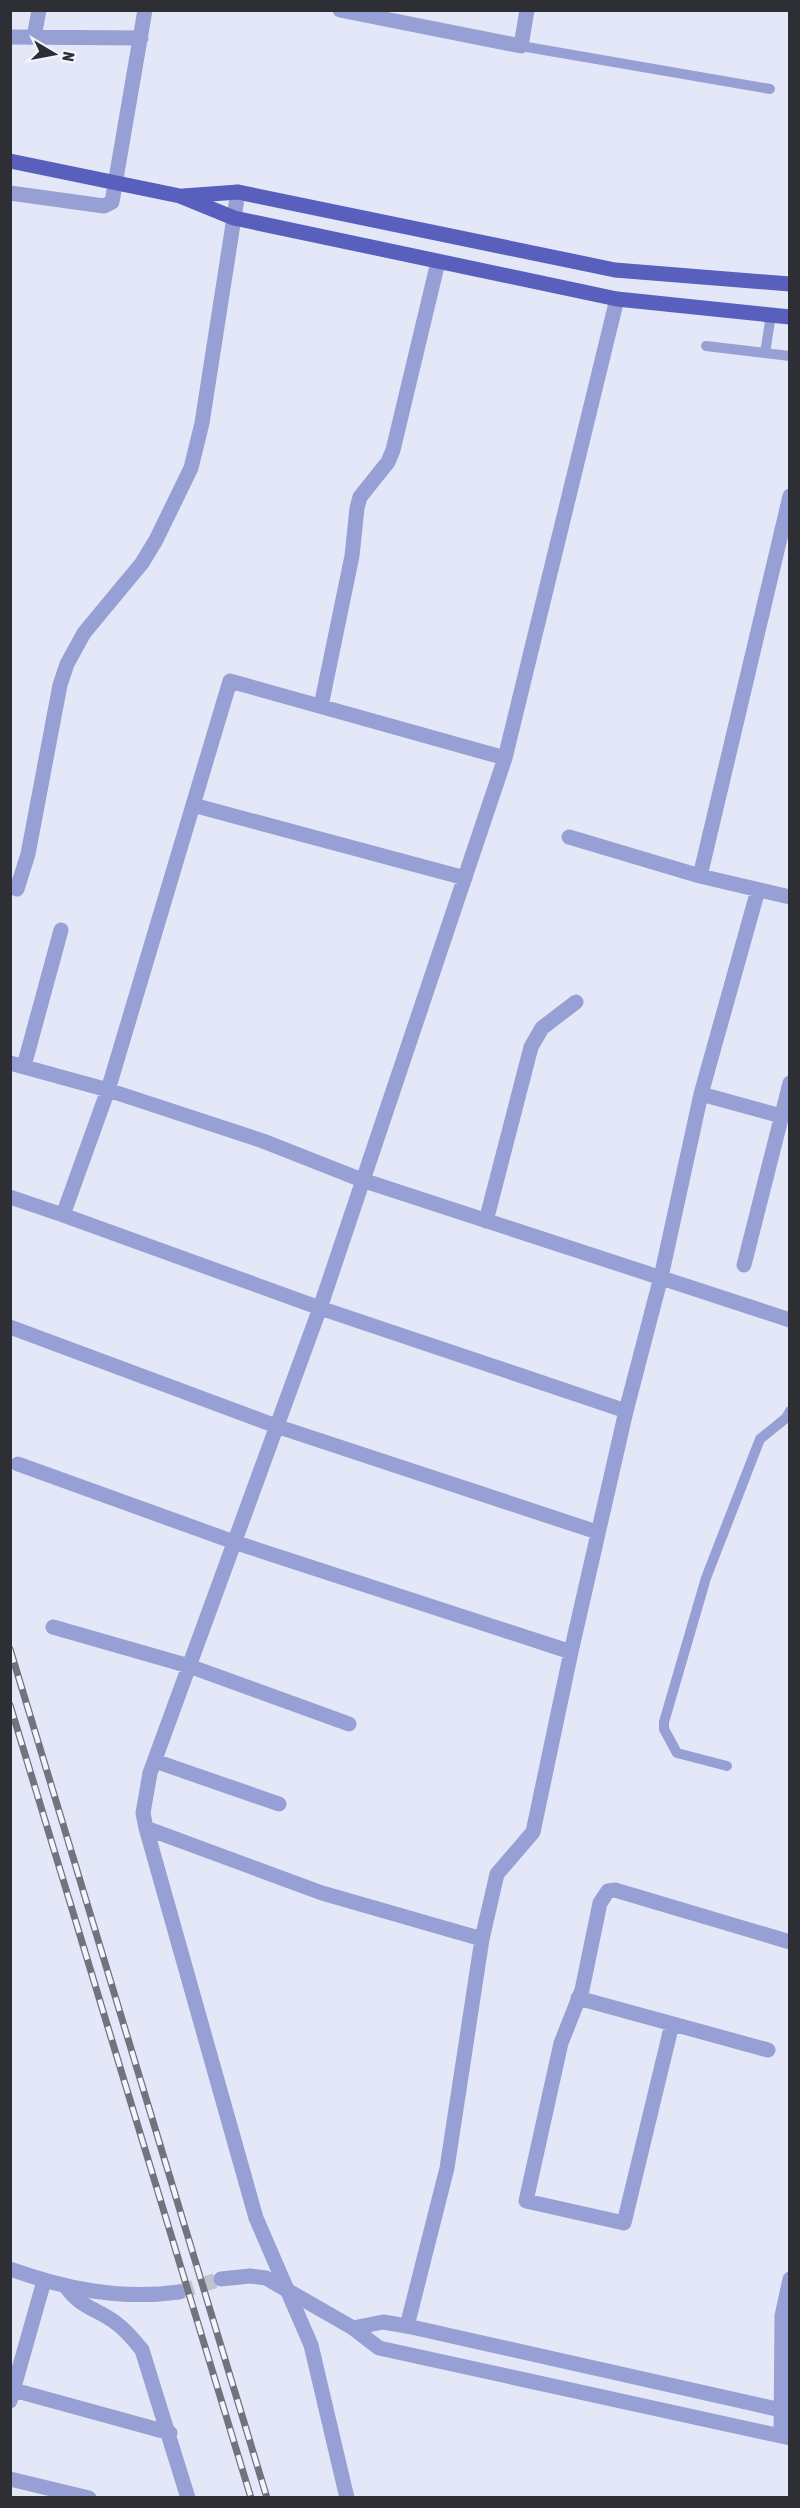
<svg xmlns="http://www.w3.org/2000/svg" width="800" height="2508" viewBox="0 0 800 2508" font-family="'Asap Condensed',sans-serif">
<rect width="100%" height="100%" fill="#e4e7f7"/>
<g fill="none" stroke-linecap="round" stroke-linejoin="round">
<path stroke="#c0c2d0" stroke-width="15" stroke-dasharray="15 8" stroke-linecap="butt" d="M 179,2292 L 221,2279"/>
<path stroke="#97a0d4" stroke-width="10" d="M 521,46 L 770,89
M 706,346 L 790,356
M 765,353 L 771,315
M 727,1766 L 677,1753 L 664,1729 L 664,1722 L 706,1578 L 760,1439 L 786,1418 L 790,1411"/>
<path stroke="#97a0d4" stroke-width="15" d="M 340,10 L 521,46 L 527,10
M 10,37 L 141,38
M 34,37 L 39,10
M 10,193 L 104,206 L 112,202 L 145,10
M 790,496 L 700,876 L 790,897
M 321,706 L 352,556 L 357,508 L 360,497 L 388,462 L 393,450 L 438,262
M 193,805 L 465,878
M 569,837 L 700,876
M 17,889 L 28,854 L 60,685 L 67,664 L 84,633 L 142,563 L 156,540 L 191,468 L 202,423 L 238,192
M 10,1063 L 108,1090 L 263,1141 L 362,1180 L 790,1320
M 24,1066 L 61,930
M 701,1094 L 781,1116
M 10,1197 L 63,1215
M 486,1221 L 531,1047 L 542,1028 L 576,1002
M 744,1265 L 790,1083
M 10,1327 L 276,1426 L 597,1532
M 626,1411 L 661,1277 L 701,1094 L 758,890
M 18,1464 L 234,1542 L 571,1652
M 53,1627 L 189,1666 L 349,1724
M 155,1761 L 279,1804
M 146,1828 L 322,1893 L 482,1939
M 578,1998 L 768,2050
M 672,2024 L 624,2223 L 526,2201 L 561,2043 L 582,1990 L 600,1903 L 608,1891 L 615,1890 L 790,1942
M 67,2288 C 80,2307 99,2310 116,2323 C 127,2331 134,2340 142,2350 L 188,2498
M 407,2326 L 447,2168 L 482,1939 L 497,1874 L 533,1832 L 571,1652 L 626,1411 L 320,1308 L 63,1215 L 108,1090 L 230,681 L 505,758
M 10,2389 L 170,2433
M 10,2401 L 44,2281
M 10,2479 L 89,2498
M 347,2498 L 311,2345 L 256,2218 L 146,1828 L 143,1813 L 150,1773 L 320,1308 L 505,758 L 617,299"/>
<path stroke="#97a0d4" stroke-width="15" d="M 10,2269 C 66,2289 120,2300 179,2292
M 221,2279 L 250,2276 L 266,2278 L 353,2328 L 379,2348 L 790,2438
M 353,2328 L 383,2322 L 407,2326 L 790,2412
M 781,2436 L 782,2316 L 790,2279"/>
<path stroke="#585fbc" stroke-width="15" d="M 10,161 L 180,196 L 234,218 L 617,299 L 790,317
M 183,196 L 238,192 L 615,270 L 790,284"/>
<defs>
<path id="rail" d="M 10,1649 L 267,2498
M 10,1705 L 251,2498"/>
</defs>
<use href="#rail" stroke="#72747d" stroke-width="7"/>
<use href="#rail" stroke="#f3f5fe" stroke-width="4.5" stroke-dasharray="14" stroke-linecap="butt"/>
</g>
<rect width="800" height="2508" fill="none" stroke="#2e2f34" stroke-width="24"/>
<g transform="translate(54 54) rotate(100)" stroke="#f3f5fe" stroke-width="4.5" paint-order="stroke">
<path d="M0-4.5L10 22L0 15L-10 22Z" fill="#2e2f34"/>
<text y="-9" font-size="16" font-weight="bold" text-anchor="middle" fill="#2e2f34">N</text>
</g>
</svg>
